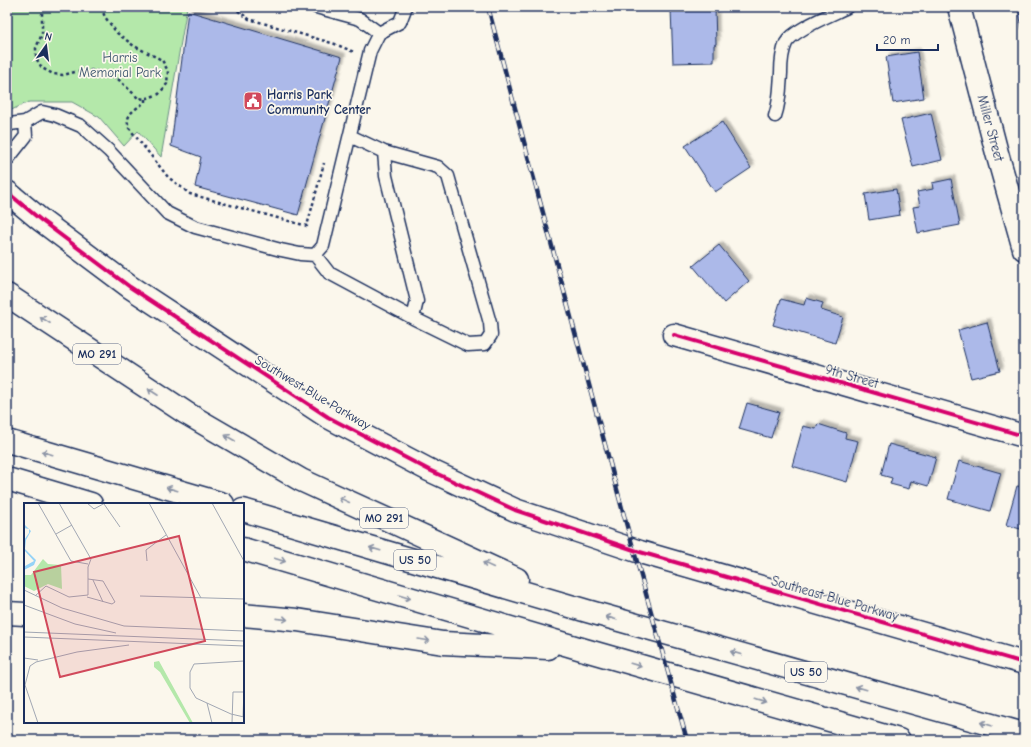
<svg xmlns="http://www.w3.org/2000/svg" width="1031" height="747" viewBox="0 0 1031 747" font-family="'Comic Neue',sans-serif">
<defs>
<filter id="shadow"><feDropShadow dx="3.5" dy="-3.5" stdDeviation="1" flood-color="#0004"/></filter>
</defs>
<rect width="100%" height="100%" fill="#fbf7ec"/>
<filter id="ink" filterUnits="userSpaceOnUse"><feTurbulence type="fractalNoise" baseFrequency=".025" numOctaves="2"/><feDisplacementMap in="SourceGraphic" scale="8" xChannelSelector="R" yChannelSelector="G"/><feConvolveMatrix kernelMatrix="1 2 1 2 8 2 1 2 1" color-interpolation-filters="sRGB"/></filter>
<g filter="url(#ink)">
<path fill="#b4e8aa" stroke="#688c84" d="M 7,7 L 187,7 L 161,157 L 138,131 L 124,146 L 99,117 L 72,102 L 29,102 L 7,112 Z"/>
<path fill="#acb9e9" stroke="#1b2f5e" filter="url(#shadow)" d="M 1018,7 L 1024,7 L 1024,33 L 1023,33 Z
M 715,8 L 716,44 L 714,45 L 714,62 L 673,63 L 671,9 Z
M 188,11 L 342,57 L 298,215 L 195,187 L 201,157 L 171,146 Z
M 917,52 L 924,98 L 893,103 L 886,57 Z
M 931,113 L 942,160 L 913,167 L 901,120 Z
M 722,122 L 751,168 L 715,192 L 685,146 Z
M 951,179 L 960,225 L 918,233 L 913,207 L 920,206 L 917,192 L 933,189 L 932,183 Z
M 896,189 L 900,215 L 869,220 L 865,194 Z
M 719,245 L 749,281 L 724,303 L 693,266 Z
M 806,298 L 823,303 L 821,310 L 843,317 L 835,343 L 773,325 L 781,299 L 804,305 Z
M 987,322 L 1000,371 L 971,378 L 958,330 Z
M 747,403 L 779,412 L 771,438 L 739,429 Z
M 818,424 L 846,433 L 845,438 L 858,441 L 847,482 L 792,466 L 803,426 L 816,429 Z
M 889,444 L 936,457 L 928,486 L 911,481 L 909,489 L 890,484 L 892,478 L 881,475 Z
M 959,461 L 1001,473 L 990,511 L 948,499 Z
M 1017,486 L 1024,487 L 1024,530 L 1006,525 Z"/>
<g fill="none" stroke-linecap="round" stroke-linejoin="round">
<defs>
<path id="service" d="M 316,7 L 360,19 L 379,33
M 775,116 C 780,102 780,88 781,73 C 781,64 782,52 786,43 C 794,29 833,14 847,7
M 7,127 L 10,124 L 25,122 L 42,112 L 55,115 L 81,126 L 109,151 L 167,213 L 195,227 L 281,250 L 300,254 L 315,255 L 323,246 L 370,51 L 379,33 L 400,22 L 405,9 L 404,7
M 384,152 L 386,176 L 417,301 L 413,318
M 7,160 L 26,136 L 25,122
M 315,255 L 329,273 L 413,318 L 468,345 L 485,344 L 491,335 L 490,323 L 448,176 L 438,167 L 384,152 L 350,136"/>
<path id="minor" d="M 959,7 L 997,153 L 1024,249
M 674,335 L 1024,436"/>
<path id="tertiary" d="M 7,192 L 42,221 L 130,287 L 328,417 L 429,470 L 515,510 L 640,552 L 1024,663"/>
<path id="motorway" d="M 7,295 L 186,413 L 301,480 L 517,579
M 7,441 L 223,504
M 7,479 L 91,504
M 243,510 L 587,611 L 1024,734
M 243,549 L 585,650 L 899,740
M 7,613 L 25,614
M 243,615 L 297,620 L 443,643 L 548,648"/>
</defs>
<use href="#service" stroke="#1b2f5e" stroke-width="15"/>
<use href="#minor" stroke="#1b2f5e" stroke-width="25"/>
<use href="#tertiary" stroke="#1b2f5e" stroke-width="25"/>
<use href="#motorway" stroke="#1b2f5e" stroke-width="25"/>
<path stroke="#1b2f5e" stroke-width="2.5" stroke-dasharray="3 3" stroke-linecap="butt" d="M 44,7 L 42,14 L 42,34 L 36,48 L 36,58 L 42,68 L 53,74 L 63,75 L 75,72 L 94,70 L 117,78 L 138,98 L 145,99 L 159,94 L 167,84 L 168,71 L 162,60 L 134,46 L 117,33 L 105,17 L 101,7
M 233,7 L 249,19 L 335,44 L 354,52
M 145,99 L 145,102 C 135,110 124,114 129,128 L 168,177 L 190,194 L 307,226 L 324,163"/>
<use href="#service" stroke="#fbf7ec" stroke-width="12"/>
<use href="#minor" stroke="#fbf7ec" stroke-width="22"/>
<use href="#tertiary" stroke="#fbf7ec" stroke-width="22"/>
<use href="#motorway" stroke="#fbf7ec" stroke-width="22"/>
<defs>
<path id="rail" d="M 488,7 L 623,512 L 687,740"/>
</defs>
<use href="#rail" stroke="#1b2f5e" stroke-width="4.5"/>
<use href="#rail" stroke="#fbf7ec" stroke-width="3" stroke-dasharray="9" stroke-linecap="butt"/>
<defs>
<path id="cycleway" d="M 7,192 L 42,221 L 130,287 L 328,417 L 429,470 L 515,510 L 640,552 L 1024,663
M 674,335 L 1024,436"/>
</defs>
<use href="#cycleway" stroke="#fbf7ec" stroke-width="6"/>
<use href="#cycleway" stroke="#d6006c" stroke-width="4"/>
</g>
<defs><path id="oneway-shaft" d="M-6 0H5M1.5-3L5.5 0L1.5 3" fill="none" stroke-width="1.6" stroke-linecap="round" stroke-linejoin="round"/></defs>
<g stroke="#8b93a5">
<use href="#oneway-shaft" transform="translate(45 320) rotate(-147)"/>
<use href="#oneway-shaft" transform="translate(153 392) rotate(-147)"/>
<use href="#oneway-shaft" transform="translate(230 438) rotate(-150)"/>
<use href="#oneway-shaft" transform="translate(47 453) rotate(-164)"/>
<use href="#oneway-shaft" transform="translate(172 489) rotate(-164)"/>
<use href="#oneway-shaft" transform="translate(344 500) rotate(-155)"/>
<use href="#oneway-shaft" transform="translate(375 549) rotate(-164)"/>
<use href="#oneway-shaft" transform="translate(280 560) rotate(17)"/>
<use href="#oneway-shaft" transform="translate(488 565) rotate(-155)"/>
<use href="#oneway-shaft" transform="translate(405 597) rotate(17)"/>
<use href="#oneway-shaft" transform="translate(611 618) rotate(-164)"/>
<use href="#oneway-shaft" transform="translate(282 619) rotate(6)"/>
<use href="#oneway-shaft" transform="translate(424 640) rotate(9)"/>
<use href="#oneway-shaft" transform="translate(736 653) rotate(-164)"/>
<use href="#oneway-shaft" transform="translate(636 665) rotate(16)"/>
<use href="#oneway-shaft" transform="translate(861 688) rotate(-164)"/>
<use href="#oneway-shaft" transform="translate(761 701) rotate(16)"/>
<use href="#oneway-shaft" transform="translate(986 724) rotate(-164)"/>
</g>
</g>
<defs>
<symbol id="civic-square" viewBox="-11 -11 22 22"><rect x="-9" y="-9" width="18" height="18" rx="4" fill="#d1495b" stroke="#fbf7ec"/><path d="M-.6-6.5H3V-4.5H.6V-3L4-1V1h2V6H-6V1h2V-1L-.6-3ZM-1.2 2.5V6h2.4V2.5Z" fill="#fff"/></symbol>
</defs>
<g fill-rule="evenodd">
<use href="#civic-square" x="242" y="90" width="22" height="22"/>
</g>
<g text-anchor="middle" stroke-width="3.5" stroke-linejoin="round" paint-order="stroke">
<g fill="#fbf7ec" stroke="#5e6b89" stroke-width="1">
<rect x="73" y="344" width="48" height="20" rx="3"/>
<rect x="360" y="508" width="48" height="20" rx="3"/>
<rect x="394" y="550" width="42" height="20" rx="3"/>
<rect x="785" y="662" width="42" height="20" rx="3"/>
</g>
<g font-size="12" font-weight="bold" fill="#1b2f5e">
<text x="97" y="358">MO 291</text>
<text x="384" y="522">MO 291</text>
<text x="415" y="564">US 50</text>
<text x="806" y="676">US 50</text>
</g>
<g font-size="13" fill="#3a546d" stroke="#fbf7ec">
<text x="120" y="62">Harris<tspan x="120" dy="15">Memorial Park</tspan></text>
</g>
<g font-size="13" font-weight="bold" fill="#1b2f5e" stroke="#fbf7ec" text-anchor="start">
<text x="267" y="99">Harris Park<tspan x="267" dy="15">Community Center</tspan></text>
</g>
<g font-size="13" fill="#1b2f5e" stroke="#fbf7ec">
<text transform="translate(991 128) rotate(75)" y="5">Miller Street</text>
<text transform="translate(852 376) rotate(16)" y="5">9th Street</text>
<text transform="translate(313 392) rotate(31)" y="5">Southwest Blue Parkway</text>
<text transform="translate(835 598) rotate(16)" y="5">Southeast Blue Parkway</text>
</g>
</g>
<g transform="translate(24 503)">
<rect width="220" height="220" fill="#fbf7ec"/>
<path d="M 19,56 L 24,61 L 37,62 L 38,86 L 24,81 L 10,88 L 0,83 L 0,72 L 7,72 ZM 135,158 L 169,220 L 166,220 L 136,169 L 130,164 L 130,159 Z" fill="#b4e8aa"/>
<path d="M 1,22 L 7,28 L 2,37 L 1,46 L 12,57 L 10,62 L 0,67 L 1,63 L 10,58 L 0,47 L 0,37 L 5,30 L 5,26 L 0,25 Z" fill="#96d3f7"/>
<path fill="none" stroke="#a1a7b3" stroke-width="1" d="M 14,0 L 47,58 L 64,61M 63,0 L 70,6 L 81,0M 125,0 L 177,95M 188,0 L 220,58M 80,1 L 96,24M 32,31 L 48,22M 123,58 L 122,47 L 142,32M 69,77 L 79,99M 0,87 L 38,105 L 100,123 L 220,128M 11,93 L 22,83 L 45,94 L 64,92 L 64,64 L 67,56 L 35,0M 116,93 L 220,96M 63,94 L 88,101 L 91,99 L 79,78 L 64,76M 0,102 L 51,121 L 92,130M 0,129 L 220,138M 0,134 L 220,143M 0,155 L 14,157M 220,158 L 170,161 L 166,169 L 166,185 L 172,195 L 207,211 L 220,214M 183,200 L 188,220M 219,214 L 220,186M 14,220 L 1,182 L 6,163 L 12,159 L 53,149 L 105,142M 208,220 L 209,189 L 220,189"/>
<path fill="#d1495b" fill-opacity="0.15" stroke="#d1495b" stroke-width="2" d="M 155,33 L 181,138 L 36,174 L 10,69 Z"/>
<rect width="220" height="220" fill="none" stroke="#1b2f5e" stroke-width="2"/>
</g>
<rect width="1031" height="747" fill="none" stroke="#fbf7ec" stroke-width="24"/>
<rect x="12" y="12" width="1007" height="723" fill="none" stroke="#1b2f5e" stroke-width="1.5" filter="url(#ink)"/>
<g transform="translate(46 46) rotate(14)" stroke="#fbf7ec" stroke-width="3" paint-order="stroke">
<path d="M0-3L7 15L0 10L-7 15Z" fill="#1b2f5e"/>
<text y="-6" font-size="11" font-weight="bold" text-anchor="middle" fill="#1b2f5e">N</text>
</g>
<path d="M877 44v6h61v-6" fill="none" stroke="#1b2f5e" stroke-width="2"/>
<text x="883" y="44" font-size="12" fill="#1b2f5e" stroke="#fbf7ec" stroke-width="3" paint-order="stroke">20 m</text>
</svg>
